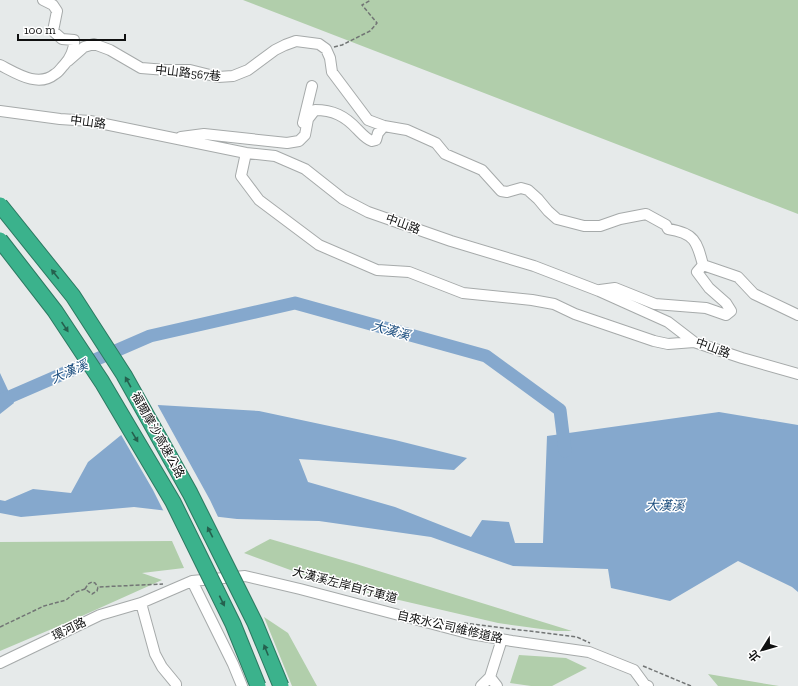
<svg xmlns="http://www.w3.org/2000/svg" width="798" height="686" viewBox="0 0 798 686" font-family="'Zilla Slab','Noto Sans TC',serif">
<rect width="100%" height="100%" fill="#e6eaea"/>
<path fill="#b1ceab" d="M 243,0 L 798,0 L 798,214 Z
M 270,539 L 356,564 L 572,631 L 556,631 L 498,623 L 326,583 L 244,553 Z
M 172,541 L 184,568 L 142,573 L 162,580 L 73,620 L 0,651 L 0,542 Z
M 264,617 L 288,633 L 317,686 L 292,686 Z
M 519,655 L 566,658 L 587,668 L 552,686 L 531,686 L 510,683 Z
M 708,674 L 779,686 L 718,686 Z"/>
<path fill="#85a8cd" d="M 0,373 L 14,403 L 0,414 Z
M 158,405 L 259,411 L 395,440 L 467,458 L 454,470 L 299,459 L 308,482 L 395,507 L 471,537 L 482,520 L 509,522 L 515,543 L 543,543 L 547,436 L 719,412 L 798,425 L 798,592 L 792,587 L 738,561 L 670,601 L 611,588 L 608,569 L 513,566 L 431,537 L 319,521 L 237,519 L 134,507 L 21,517 L 0,513 L 0,500 L 5,501 L 33,489 L 71,493 L 88,462 Z"/>
<path fill="#e6eaea" d="M 157,404 L 210,500 L 219,519 L 164,512 L 153,490 L 120,433 Z"/>
<g fill="none" stroke-linecap="round" stroke-linejoin="round">
<path stroke="#85a8cd" stroke-width="13" d="M 0,401 L 150,336 L 295,303 L 486,356 L 560,410 L 565,451"/>
<defs>
<path id="minor" d="M 68,61 L 84,47 L 94,44 L 110,50 L 141,68 L 166,70 L 190,70 L 218,77 L 233,76 L 248,70 L 275,50 L 285,45 L 296,41 L 319,44 L 326,49 L 330,58 L 332,72 L 368,120 L 384,126 L 407,130 L 436,143 L 445,154 L 482,170 L 501,191 L 507,192 L 521,188 L 528,190 L 538,199 L 548,211 L 557,219 L 584,226 L 600,226 L 620,219 L 646,214 L 666,225 L 668,229 C 695,233 697,242 703,265
M 0,65 C 16,73 38,88 55,74 C 59,72 61,68 64,65 C 70,59 75,48 74,40 L 62,39 L 53,31 L 57,11 L 53,5 L 43,0
M 0,111 L 60,119 L 90,121 L 246,153 L 275,156 L 305,169 L 343,199 L 368,212 L 451,241 L 534,266 L 599,291 L 668,322 L 694,342 L 742,358 L 798,374
M 303,123 L 312,86
M 181,137 L 204,134 L 287,143 L 299,141 L 305,135 L 308,119 L 315,110 C 333,110 345,116 357,129 C 362,134 366,139 372,141 L 376,140 L 378,133 L 384,126
M 246,153 L 241,176 L 259,200 L 319,245 L 377,270 L 409,272 L 463,293 L 532,300 L 554,304 L 575,314 L 654,341 L 668,344 L 694,342
M 600,290 L 615,288 L 655,304 L 706,308 L 726,315 L 731,311 L 726,303 L 709,288 L 697,272 L 703,265 L 738,277 L 754,294 L 798,315
M 192,581 L 233,664 L 242,686
M 141,603 L 155,654 L 162,667 L 176,684 L 176,686
M 0,663 L 100,615 L 141,603 L 192,581 L 245,576 L 300,589 L 471,634 L 512,641 L 589,652 L 634,670 L 645,685 L 648,686
M 481,686 L 490,677
M 497,686 L 490,677 L 502,639"/>
</defs>
<use href="#minor" stroke="#a6aaaa" stroke-width="12"/>
<path stroke="#727575" stroke-width="1.5" stroke-dasharray="4 2" stroke-linecap="butt" d="M 334,47 L 342,45 L 370,31 L 377,23 L 362,5 L 371,0
M 85,589 L 88,584 L 92,582 L 95,583 L 98,587
M 464,623 L 577,637 L 590,643
M 0,627 L 44,606 L 66,600 L 76,592 L 85,589 L 92,594 L 97,591 L 98,587 L 163,584
M 643,666 L 691,686"/>
<use href="#minor" stroke="#fff" stroke-width="10"/>
<defs>
<path id="highway-bridge" d="M 0,205 L 73,296 L 124,375 L 190,493 L 255,623 L 281,686
M 0,240 L 55,311 L 102,382 L 173,502 L 233,624 L 258,686"/>
</defs>
<use href="#highway-bridge" stroke="#2c7961" stroke-width="17" stroke-linecap="butt"/>
<use href="#highway-bridge" stroke="#3bb28c" stroke-width="15"/>
</g>
<defs><path id="oneway-solid" d="M-6-.8H1V-3.2L6.5 0L1 3.2V.8H-6Z"/></defs>
<g fill="#25614e">
<use href="#oneway-solid" transform="translate(55 274) rotate(-129)"/>
<use href="#oneway-solid" transform="translate(65 327) rotate(56)"/>
<use href="#oneway-solid" transform="translate(128 382) rotate(-119)"/>
<use href="#oneway-solid" transform="translate(135 437) rotate(59)"/>
<use href="#oneway-solid" transform="translate(210 532) rotate(-117)"/>
<use href="#oneway-solid" transform="translate(222 601) rotate(64)"/>
<use href="#oneway-solid" transform="translate(266 650) rotate(-112)"/>
</g>
<g text-anchor="middle" stroke-width="3" stroke-linejoin="round" paint-order="stroke">
<g font-size="12" fill="#0f1010" stroke="#fff">
<text transform="translate(188 73) rotate(6)" y="4">中山路567巷</text>
<text transform="translate(88 122) rotate(7)" y="4">中山路</text>
<text transform="translate(403 224) rotate(20)" y="4">中山路</text>
<text transform="translate(713 348) rotate(20)" y="4">中山路</text>
<text transform="translate(158 435) rotate(61)" y="4">福爾摩沙高速公路</text>
<text transform="translate(345 585) rotate(15)" y="4">大漢溪左岸自行車道</text>
<text transform="translate(450 627) rotate(13)" y="4">自來水公司維修道路</text>
<text transform="translate(69 629) rotate(-26)" y="4">環河路</text>
</g>
<g font-size="13" font-style="italic" fill="#1b4d7e" stroke="#fff">
<text transform="translate(391 330) rotate(16)" y="5">大漢溪</text>
<text transform="translate(69 371) rotate(-24)" y="5">大漢溪</text>
<text x="665" y="510">大漢溪</text>
</g>
</g>
<g transform="translate(762 650) rotate(233)" stroke="#ffffff" stroke-width="3" paint-order="stroke">
<path d="M0-3L7 15L0 10L-7 15Z" fill="#0f1010"/>
<text y="-6" font-size="11" font-weight="bold" text-anchor="middle" fill="#0f1010">北</text>
</g>
<path d="M18 34v6h107v-6" fill="none" stroke="#0f1010" stroke-width="2"/>
<text x="24" y="34" font-size="12" fill="#0f1010" stroke="#ffffff" stroke-width="3" paint-order="stroke">100 m</text>
</svg>
